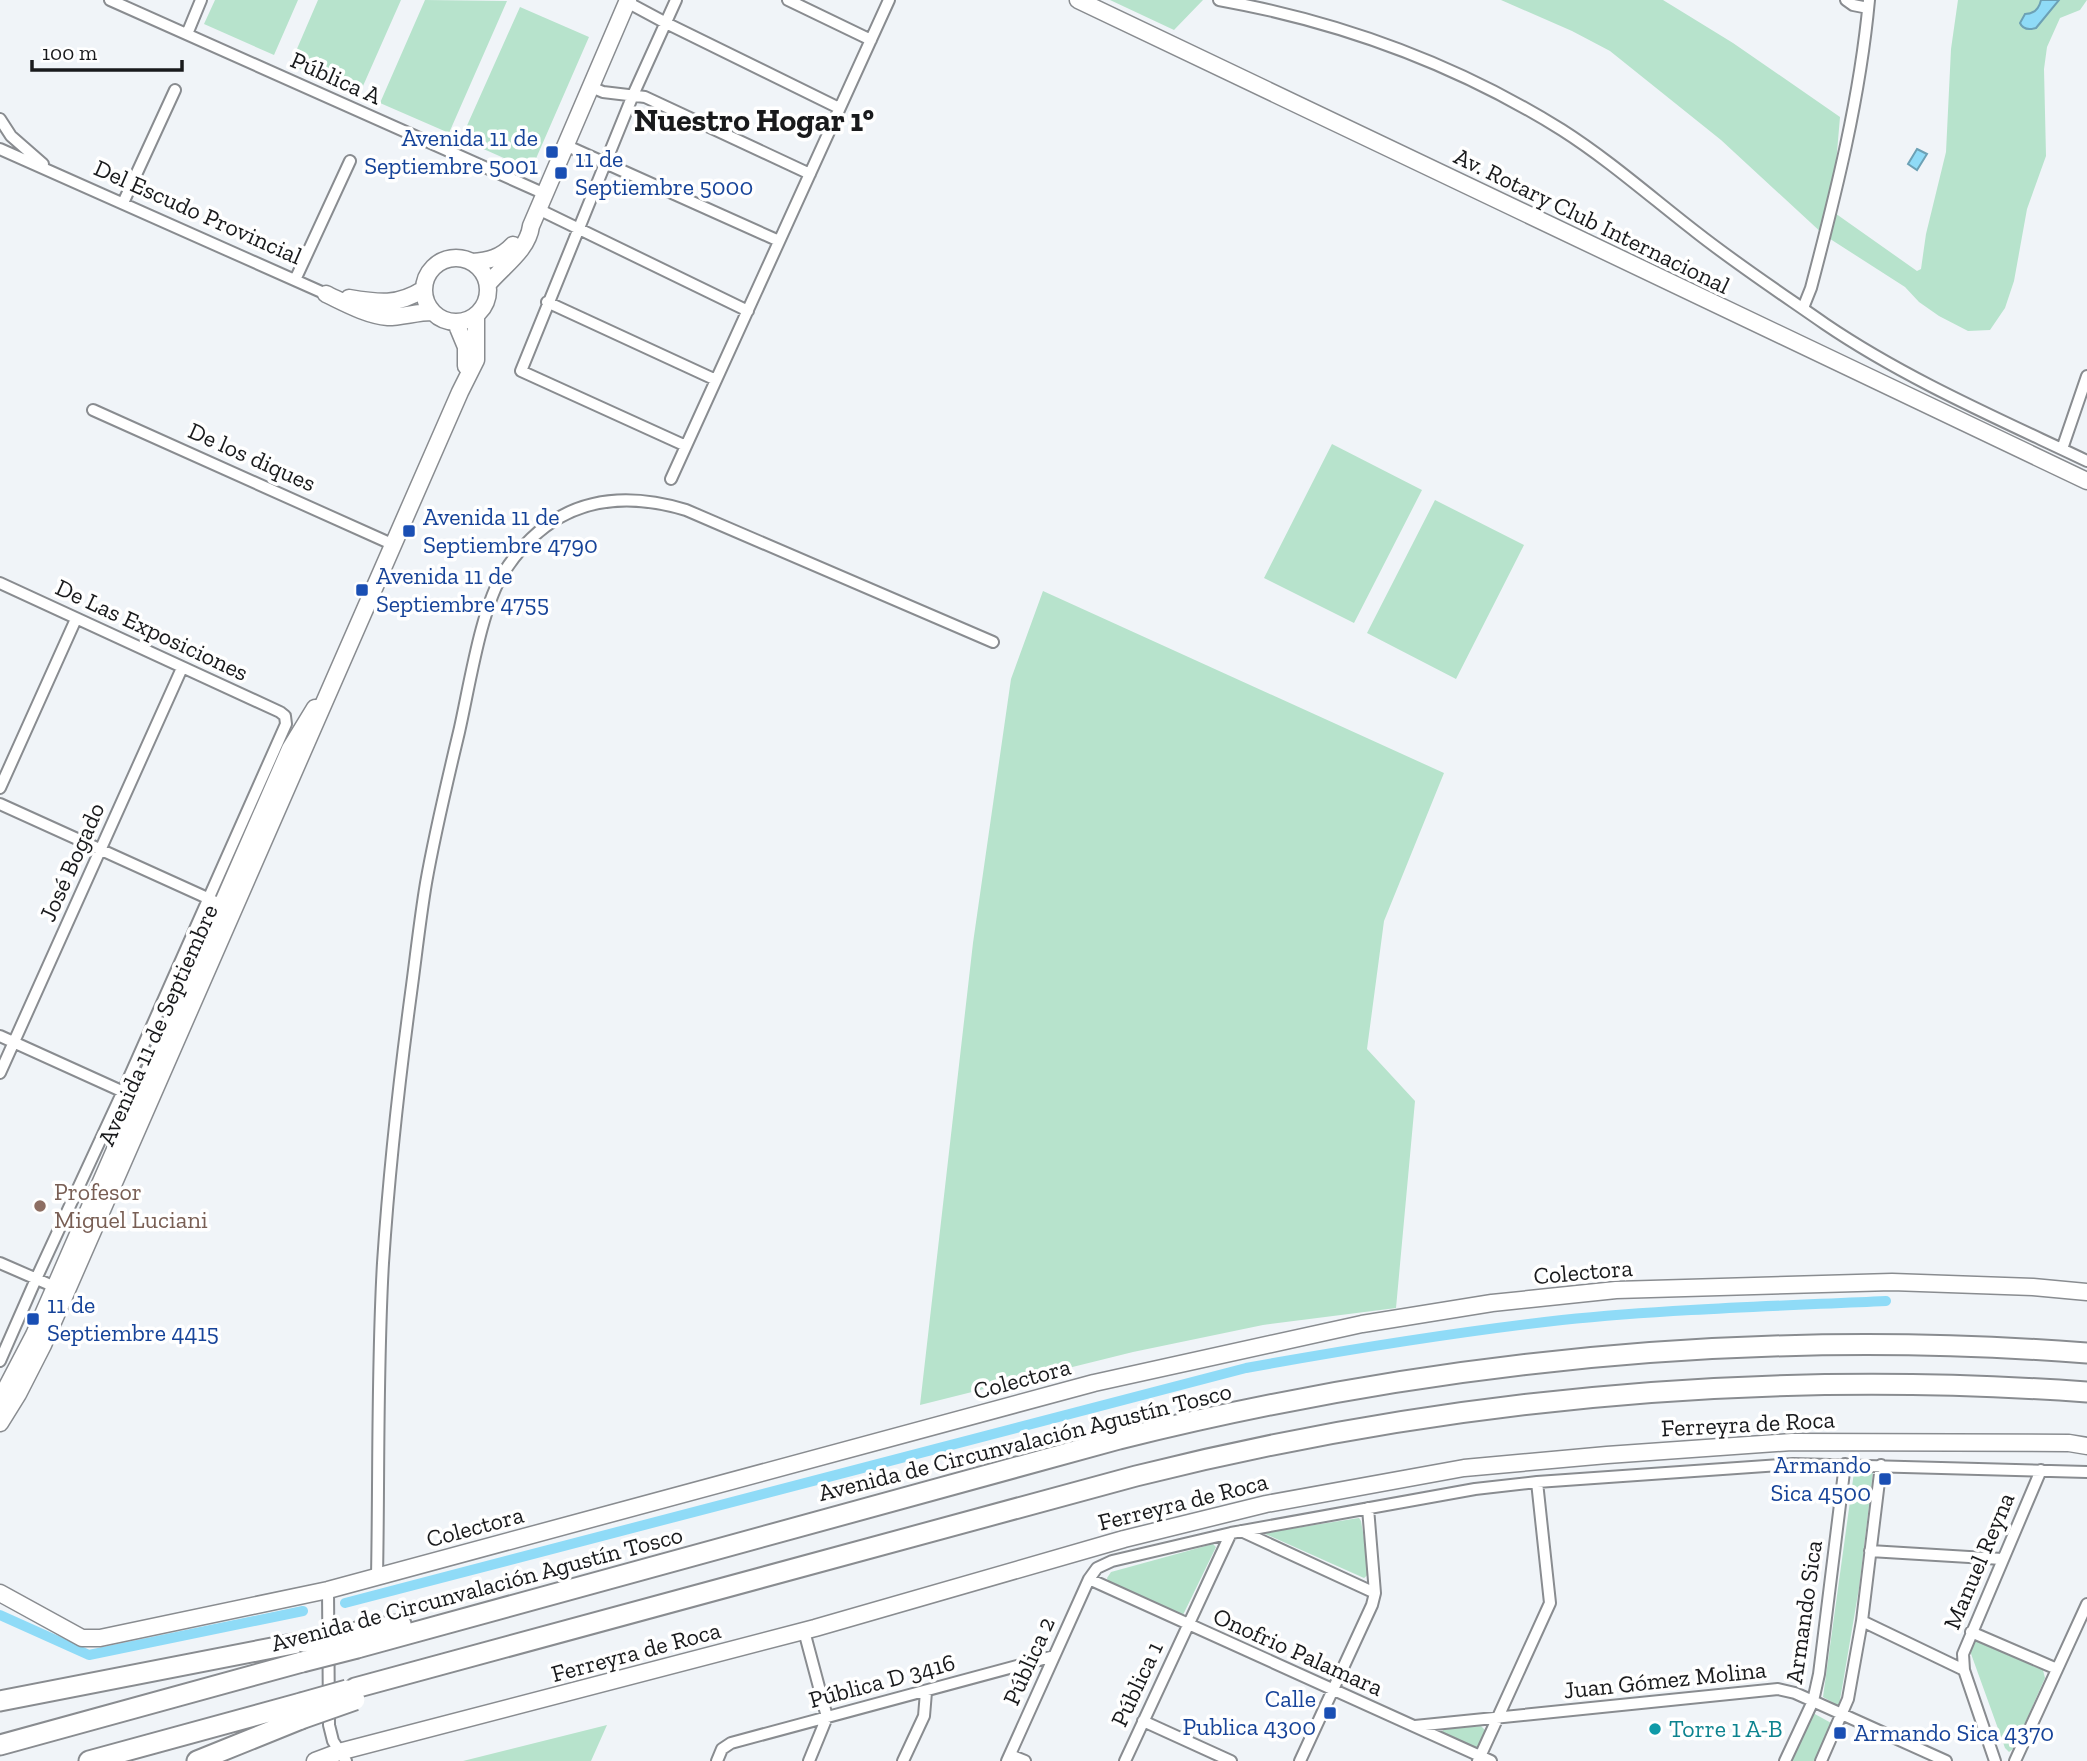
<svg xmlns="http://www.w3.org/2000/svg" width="2087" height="1761" viewBox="0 0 2087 1761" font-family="'Zilla Slab',serif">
<rect width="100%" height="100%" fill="#f0f4f8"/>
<path fill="#b7e3cc" d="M 215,0 L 298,0 L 274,55 L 204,24 Z
M 318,0 L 401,0 L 359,95 L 290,65 Z
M 425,0 L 507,1 L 449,133 L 380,103 Z
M 1110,0 L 1203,0 L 1174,30 Z
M 1501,0 L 1663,0 L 1733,43 L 1840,117 L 1832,211 L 1917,271 L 1921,269 L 1926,234 L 1946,152 L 1951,49 L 1958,0 L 2087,0 L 2080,10 L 2060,18 L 2047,47 L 2044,69 L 2046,156 L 2027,209 L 2014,281 L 2005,308 L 1990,330 L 1968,331 L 1939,316 L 1919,302 L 1905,287 L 1824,235 L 1721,140 L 1610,51 L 1572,31 Z
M 520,7 L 589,37 L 531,170 L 461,139 Z
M 1332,444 L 1422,490 L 1354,623 L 1264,578 Z
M 1435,500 L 1524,545 L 1456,679 L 1367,633 Z
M 1043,591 L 1444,773 L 1384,921 L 1367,1049 L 1415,1101 L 1396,1308 L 1263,1325 L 1133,1352 L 920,1405 L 973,943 L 1011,679 Z
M 1874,1464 L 1859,1588 L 1839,1706 L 1823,1697 L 1855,1465 Z
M 1359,1518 L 1361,1521 L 1370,1573 L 1364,1578 L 1263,1533 Z
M 1213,1544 L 1216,1547 L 1183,1615 L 1108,1581 L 1107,1578 L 1111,1572 Z
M 1973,1642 L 1978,1642 L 2043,1670 L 2045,1678 L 2014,1748 L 2009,1752 L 2005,1748 L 1970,1651 Z
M 1813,1713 L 1833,1724 L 1816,1761 L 1790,1761 Z
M 607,1725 L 591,1761 L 463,1761 Z
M 1481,1726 L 1486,1731 L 1482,1744 L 1478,1748 L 1441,1733 L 1444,1729 Z"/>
<path fill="#8fdbf7" stroke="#6ca1b5" stroke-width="2" d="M 2041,0 L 2059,0 L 2036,28 C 2029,30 2023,30 2020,23 L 2025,14 C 2034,14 2039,9 2041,0 Z
M 1917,149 L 1927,154 L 1917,170 L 1908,164 Z"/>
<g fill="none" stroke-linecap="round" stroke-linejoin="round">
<path stroke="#8fdbf7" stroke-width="10" d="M 345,1603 L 1246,1368 C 1351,1349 1456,1332 1562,1320 C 1669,1309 1778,1306 1886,1301
M 0,1615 L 89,1655 L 303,1611"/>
<defs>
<path id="street" d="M 110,0 L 545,194
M 676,0 L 633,95 L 521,371 L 686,446
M 788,0 L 871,40
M 1219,0 C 1341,22 1456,64 1562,130 C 1609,160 1652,198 1696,232 C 1738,265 1782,294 1825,324 C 1906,379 1999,419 2087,461
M 1846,0 L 1853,5 L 1868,8
M 627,2 L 666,23 L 839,108
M 187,34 L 201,0
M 591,87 L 603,92 L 645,97 L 810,174
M 0,119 L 11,136 L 43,164
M 565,145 L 779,241
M 0,149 L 326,294
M 123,203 L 175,90
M 538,209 L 748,311
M 295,280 L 350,161
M 547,302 L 716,380
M 1803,308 L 1811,288 C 1836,193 1860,98 1869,0
M 93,410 L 394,545
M 2062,449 L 2087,376
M 671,479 L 889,0
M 0,583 L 280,712 L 285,716 L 286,724 L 123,1091 L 36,1279 L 0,1361
M 0,788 L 76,619
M 0,804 L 214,901
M 0,1036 L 128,1094
M 0,1073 L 182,668
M 0,1263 L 55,1287
M 1241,1531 L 1375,1593
M 1870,1551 L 2002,1559
M 377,1577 C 379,1473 377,1367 383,1263 C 389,1172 399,1082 411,993 C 416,956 420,919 426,883 C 435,832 447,782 459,732 C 469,689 481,607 504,572 C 548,504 610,487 686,510 L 993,642
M 1089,1579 L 1491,1761
M 328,1590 L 329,1725 L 333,1741 L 346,1761
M 1862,1621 L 1964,1670
M 804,1631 L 827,1717 L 809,1761
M 1971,1632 L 2057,1669
M 1143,1721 L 1231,1761
M 1415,1726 L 1778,1689 L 1795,1693 L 1946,1761
M 1010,1755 L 1025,1761
M 717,1761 L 722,1749 L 731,1743 L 1054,1656
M 903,1761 L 924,1716 L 926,1692
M 1007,1761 L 1089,1579 L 1097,1568 L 1112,1561 L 1231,1533 L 1475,1489 L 1537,1482 L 1793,1464 L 2087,1472
M 1125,1761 L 1231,1533
M 1300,1761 L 1372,1605 L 1375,1593 L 1368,1508
M 1478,1761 L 1550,1603 L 1537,1482
M 1785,1761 L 1813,1701 L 1819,1674 L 1845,1464
M 1821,1761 L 1848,1699 L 1862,1621 L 1881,1465
M 1995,1761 L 1964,1670 L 1963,1654 L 2041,1470
M 2015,1761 L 2087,1604"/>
<path id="secondary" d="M 1078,0 L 2087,481
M424 290a32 32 0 1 1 64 0a32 32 0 1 1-64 0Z
M 472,262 C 488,261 501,258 513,245
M 488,284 C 503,266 528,250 531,226 L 628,0
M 326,294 C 345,303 366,315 388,317 C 402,317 417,312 432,312
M 349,298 C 379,303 397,306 424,289
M 456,323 L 466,347 L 466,366
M 0,1400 L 34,1335 L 55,1287 L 290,749 L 315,708
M 0,1423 L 18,1394 L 43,1345 L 460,392 L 476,360 L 476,317
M 0,1593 L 82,1638 L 100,1638 L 328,1590 L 1094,1383 L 1362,1324 L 1492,1303 L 1616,1290 L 1892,1282 L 2033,1287 L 2087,1292
M 315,1761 L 339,1752 L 815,1628 L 1124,1539 L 1266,1504 L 1464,1468 L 1607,1455 L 1792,1442 L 2069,1443 L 2087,1446"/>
<path id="highway" d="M 357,1632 L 401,1624
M 357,1648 L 1119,1439 C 1435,1360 1762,1328 2087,1353
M 355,1688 L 1136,1476 C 1447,1398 1767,1369 2087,1392
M 0,1701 L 303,1642
M 0,1745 L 302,1662
M 89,1761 L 301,1703
M 197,1761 L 301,1719"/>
</defs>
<use href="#street" stroke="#898c90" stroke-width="14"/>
<use href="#secondary" stroke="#898c90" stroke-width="19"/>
<use href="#highway" stroke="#898c90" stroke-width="23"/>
<use href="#street" stroke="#fff" stroke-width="10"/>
<use href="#secondary" stroke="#fff" stroke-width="16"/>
<use href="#highway" stroke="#fff" stroke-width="19"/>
<defs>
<path id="highway-bridge" d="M 303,1642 L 357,1632
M 302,1662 L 357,1648
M 301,1703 L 347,1690
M 301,1719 L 355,1700"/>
</defs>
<use href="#highway-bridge" stroke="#898c90" stroke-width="23" stroke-linecap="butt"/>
<use href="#highway-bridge" stroke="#fff" stroke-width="19"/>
</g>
<g fill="#1a4fb4" stroke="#fff" stroke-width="2.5">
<rect x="545" y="145" width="14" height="14" rx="3.5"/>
<rect x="554" y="166" width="14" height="14" rx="3.5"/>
<rect x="402" y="524" width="14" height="14" rx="3.5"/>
<rect x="355" y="583" width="14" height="14" rx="3.5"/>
<rect x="26" y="1312" width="14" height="14" rx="3.5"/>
<rect x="1878" y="1472" width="14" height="14" rx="3.5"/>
<rect x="1323" y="1706" width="14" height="14" rx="3.5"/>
<rect x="1833" y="1726" width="14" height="14" rx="3.5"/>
</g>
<circle fill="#8d6e63" stroke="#fff" stroke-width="2.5" cx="40" cy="1206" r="7"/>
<circle fill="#0f9aa8" stroke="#fff" stroke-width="2.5" cx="1655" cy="1729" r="7"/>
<g text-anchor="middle" stroke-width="7" stroke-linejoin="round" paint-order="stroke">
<g font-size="24" fill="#191a1c" stroke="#fff">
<text transform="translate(336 78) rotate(24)" y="8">Pública A</text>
<text transform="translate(198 212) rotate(24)" y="8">Del Escudo Provincial</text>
<text transform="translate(1592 221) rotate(26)" y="8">Av. Rotary Club Internacional</text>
<text transform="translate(252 457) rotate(24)" y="8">De los diques</text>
<text transform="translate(152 630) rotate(25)" y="8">De Las Exposiciones</text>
<text transform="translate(72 862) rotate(-66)" y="8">José Bogado</text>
<text transform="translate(158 1025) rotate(-66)" y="8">Avenida 11 de Septiembre</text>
<text transform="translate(1583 1272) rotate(-5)" y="8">Colectora</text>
<text transform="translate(1022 1379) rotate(-15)" y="8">Colectora</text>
<text transform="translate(1748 1424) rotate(-3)" y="8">Ferreyra de Roca</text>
<text transform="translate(1025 1442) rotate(-14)" y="8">Avenida de Circunvalación Agustín Tosco</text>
<text transform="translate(1183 1502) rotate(-14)" y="8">Ferreyra de Roca</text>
<text transform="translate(475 1527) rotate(-15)" y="8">Colectora</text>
<text transform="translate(1979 1561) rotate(-67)" y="8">Manuel Reyna</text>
<text transform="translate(477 1589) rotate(-15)" y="8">Avenida de Circunvalación Agustín Tosco</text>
<text transform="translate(1804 1612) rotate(-82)" y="8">Armando Sica</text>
<text transform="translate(636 1652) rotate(-15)" y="8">Ferreyra de Roca</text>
<text transform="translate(1298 1652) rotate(24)" y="8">Onofrio Palamara</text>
<text transform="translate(1029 1661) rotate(-66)" y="8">Pública 2</text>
<text transform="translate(1665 1680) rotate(-6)" y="8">Juan Gómez Molina</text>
<text transform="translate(882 1681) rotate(-15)" y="8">Pública D 3416</text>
<text transform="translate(1137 1684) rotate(-65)" y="8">Pública 1</text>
</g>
<g font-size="24" fill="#164399" stroke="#fff" text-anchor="start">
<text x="538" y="146" text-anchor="end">Avenida 11 de<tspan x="538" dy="28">Septiembre 5001</tspan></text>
<text x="575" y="167">11 de<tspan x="575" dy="28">Septiembre 5000</tspan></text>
<text x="423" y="525">Avenida 11 de<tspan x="423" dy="28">Septiembre 4790</tspan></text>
<text x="376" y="584">Avenida 11 de<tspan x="376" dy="28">Septiembre 4755</tspan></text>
<text x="47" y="1313">11 de<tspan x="47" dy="28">Septiembre 4415</tspan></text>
<text x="1871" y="1473" text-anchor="end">Armando<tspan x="1871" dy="28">Sica 4500</tspan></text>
<text x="1316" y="1707" text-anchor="end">Calle<tspan x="1316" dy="28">Publica 4300</tspan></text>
<text x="1854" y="1741">Armando Sica 4370</text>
</g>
<g font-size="24" fill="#785e54" stroke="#fff" text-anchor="start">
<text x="54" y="1200">Profesor<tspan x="54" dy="28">Miguel Luciani</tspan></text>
</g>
<g font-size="24" fill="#0d838f" stroke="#fff" text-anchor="start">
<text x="1669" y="1737">Torre 1 A-B</text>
</g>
<g font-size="32" font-weight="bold" fill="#191a1c" stroke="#fff">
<text x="754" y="131">Nuestro Hogar 1°</text>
</g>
</g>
<path d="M32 60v10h150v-10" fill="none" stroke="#191a1c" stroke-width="3.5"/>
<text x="42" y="60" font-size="21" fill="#191a1c" stroke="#ffffff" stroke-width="5" paint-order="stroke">100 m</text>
</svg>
